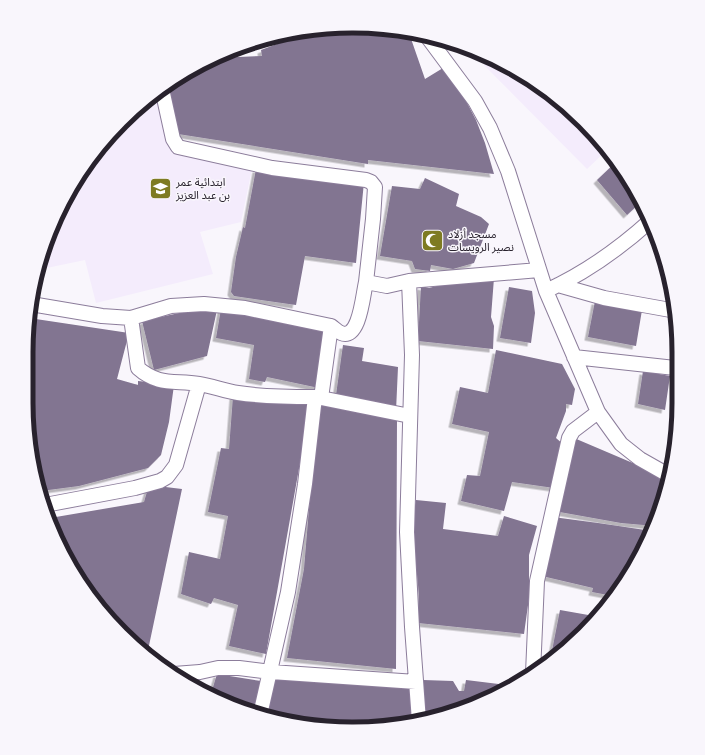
<svg xmlns="http://www.w3.org/2000/svg" width="705" height="755" viewBox="0 0 705 755" font-family="'Roboto Condensed','Noto Sans Arabic',sans-serif">
<defs>
<filter id="shadow"><feDropShadow dx="-3.5" dy="3.5" stdDeviation="0" flood-color="#0004"/></filter>
</defs>
<rect width="100%" height="100%" fill="#f9f6fc"/>
<path fill="#f4ecfc" d="M 467,48 L 497,60 L 551,93 L 598,137 L 607,150 L 587,169 Z
M 158,92 L 173,154 L 185,152 L 252,169 L 241,222 L 200,232 L 213,274 L 96,303 L 85,260 L 37,270 L 37,268 L 60,208 L 93,154 L 137,107 Z"/>
<path fill="#827491" filter="url(#shadow)" d="M 374,27 L 409,33 L 425,79 L 443,68 L 465,99 L 476,120 L 485,143 L 494,174 L 368,160 L 368,164 L 178,134 L 167,86 L 189,70 L 215,58 L 262,56 L 261,50 L 317,29 Z
M 616,162 L 635,189 L 641,202 L 627,215 L 597,180 Z
M 256,169 L 364,182 L 356,263 L 305,256 L 296,305 L 234,296 L 231,292 L 236,257 L 243,227 L 245,228 Z
M 425,178 L 459,194 L 456,206 L 481,217 L 489,224 L 474,263 L 453,269 L 431,265 L 430,271 L 415,269 L 412,261 L 380,256 L 392,186 L 420,189 Z
M 494,278 L 491,317 L 494,326 L 493,349 L 418,341 L 421,286 L 429,288 L 452,282 Z
M 509,287 L 532,291 L 535,313 L 531,343 L 500,338 Z
M 595,301 L 642,310 L 636,346 L 588,337 Z
M 207,307 L 217,310 L 207,356 L 154,370 L 142,321 Z
M 221,309 L 327,329 L 319,388 L 267,377 L 265,382 L 249,379 L 254,345 L 216,338 Z
M 29,318 L 129,333 L 117,379 L 138,385 L 138,381 L 174,385 L 169,422 L 161,455 L 148,468 L 79,486 L 41,491 L 32,466 L 27,331 Z
M 343,345 L 364,348 L 362,361 L 398,367 L 396,411 L 336,395 Z
M 496,350 L 562,364 L 575,389 L 572,405 L 566,404 L 566,411 L 556,438 L 564,445 L 554,488 L 512,482 L 504,511 L 461,501 L 467,475 L 480,476 L 489,432 L 452,424 L 460,387 L 488,393 Z
M 643,371 L 670,376 L 665,410 L 638,404 Z
M 233,396 L 311,401 L 266,654 L 229,646 L 238,605 L 214,598 L 211,604 L 181,594 L 189,552 L 220,559 L 228,516 L 208,512 L 221,448 L 229,449 Z
M 318,401 L 397,417 L 396,669 L 287,658 L 304,569 Z
M 574,438 L 668,478 L 655,526 L 621,523 L 554,511 Z
M 149,485 L 182,489 L 147,655 L 137,648 L 93,601 L 60,547 L 50,518 L 144,502 Z
M 416,500 L 446,503 L 443,529 L 498,536 L 504,516 L 537,526 L 529,555 L 529,598 L 524,634 L 418,623 L 419,595 L 412,524 Z
M 553,517 L 598,523 L 652,531 L 624,584 L 613,596 L 592,592 L 593,588 L 542,576 Z
M 560,610 L 594,616 L 594,618 L 568,648 L 550,661 Z
M 217,674 L 261,681 L 253,712 L 211,694 Z
M 275,674 L 413,686 L 411,702 L 412,722 L 395,726 L 331,728 L 268,718 L 263,716 Z
M 423,680 L 453,681 L 459,691 L 464,691 L 466,680 L 515,686 L 458,712 L 426,719 Z"/>
<g fill="none" stroke-linecap="round" stroke-linejoin="round">
<defs>
<path id="minor" d="M 426,35 L 475,101 L 490,128 L 508,171 L 546,291 L 598,412 L 621,444 L 640,459 L 670,476
M 162,89 L 173,139 L 178,147 L 272,168 L 366,180 L 371,182 L 375,187 L 373,219 L 366,282
M 409,281 L 412,355 L 407,532 L 412,627 L 419,721
M 558,285 L 604,298 L 676,311
M 546,291 C 583,274 619,249 650,221
M 31,304 L 102,316 L 131,318 L 171,306 L 204,304 L 245,308 L 331,326 C 334,328 338,332 341,333 C 360,341 363,293 366,282 L 387,286 L 409,281 L 539,270
M 131,318 L 138,368 C 158,386 175,380 199,384 C 212,386 225,391 238,393 C 263,397 289,397 315,397
M 574,357 L 675,368
M 321,398 L 410,416
M 45,505 L 135,488 L 160,481 L 167,477 L 176,465 L 199,384
M 533,673 L 537,581 L 569,438 L 573,431 L 598,412
M 174,674 L 200,672 L 218,668 L 239,668 L 271,672 L 416,682
M 260,715 L 288,592 L 305,484 L 315,397 L 321,398 L 331,326"/>
</defs>
<use href="#minor" stroke="#8c7d9b" stroke-width="16"/>
<use href="#minor" stroke="#fff" stroke-width="14"/>
</g>
<defs>
<symbol id="school-square" viewBox="-11 -11 22 22"><rect x="-9" y="-9" width="18" height="18" rx="4" fill="#7e7b22" stroke="#f9f6fc"/><path d="M0-5L7-2L0 1L-7-2ZM-4 1L0 2.5L4 1V4Q0 6-4 4Z" fill="#fff"/></symbol>
<symbol id="mosque-square" viewBox="-11 -11 22 22"><rect x="-9" y="-9" width="18" height="18" rx="4" fill="#7e7b22" stroke="#f9f6fc"/><path d="M3.5-4.9A6 6 0 1 0 3.5 4.9A5 5 0 1 1 3.5-4.9Z" fill="#fff"/></symbol>
</defs>
<g fill-rule="evenodd">
<use href="#school-square" x="148" y="176" width="25" height="25"/>
<use href="#mosque-square" x="420" y="228" width="25" height="25"/>
</g>
<g text-anchor="middle" stroke-width="3" stroke-linejoin="round" paint-order="stroke">
<g font-size="11" fill="#28222d" stroke="#f9f6fc" text-anchor="start">
<text x="176" y="186">ابتدائية عمر<tspan x="176" dy="13">بن عبد العزيز</tspan></text>
<text x="448" y="238">مسجد أزلاد<tspan x="448" dy="13">نصير الرويسات</tspan></text>
</g>
</g>
<path d="M0 0H705V755H0ZM352 33H353A319 319 0 0 1 672 352V403A319 319 0 0 1 353 722H352A319 319 0 0 1 33 403V352A319 319 0 0 1 352 33Z" fill="#f9f6fc" fill-rule="evenodd"/>
<path fill="none" stroke="#28222d" stroke-width="5" d="M352 33H353A319 319 0 0 1 672 352V403A319 319 0 0 1 353 722H352A319 319 0 0 1 33 403V352A319 319 0 0 1 352 33Z"/>
</svg>
